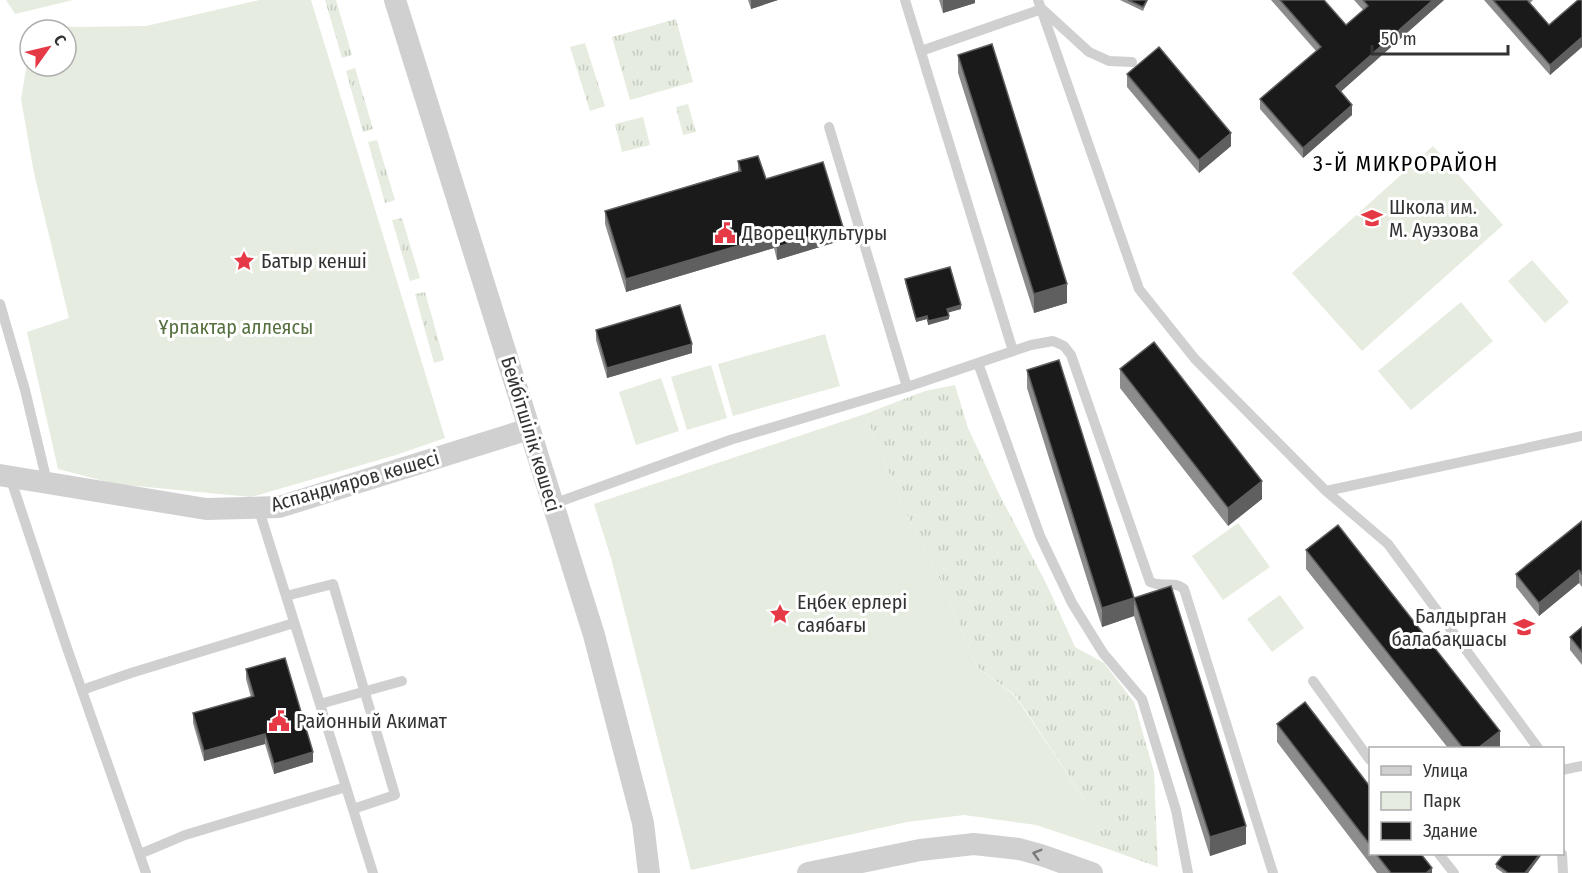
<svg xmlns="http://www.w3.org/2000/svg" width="1582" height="873" viewBox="0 0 1582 873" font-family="'Fira Sans Condensed',sans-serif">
<defs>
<pattern id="grass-tufts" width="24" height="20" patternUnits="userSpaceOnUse" patternTransform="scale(1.5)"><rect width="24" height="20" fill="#e6ecdf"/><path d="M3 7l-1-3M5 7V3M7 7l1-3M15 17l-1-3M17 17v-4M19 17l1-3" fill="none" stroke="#c6cbc0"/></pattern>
</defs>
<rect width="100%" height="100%" fill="#fff"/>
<path fill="url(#grass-tufts)" d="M 325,0 L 336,0 L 352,55 L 342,58 Z
M 676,19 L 693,82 L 630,100 L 612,37 Z
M 585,43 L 605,106 L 590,111 L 570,47 Z
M 355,68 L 373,129 L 363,132 L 346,71 Z
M 688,104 L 696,132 L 683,135 L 676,107 Z
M 643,117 L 650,145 L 622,152 L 615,124 Z
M 377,140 L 395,200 L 385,203 L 368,142 Z
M 402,218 L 420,278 L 410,281 L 392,220 Z
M 425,292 L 444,360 L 434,363 L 415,294 Z
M 955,385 L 968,428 L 999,494 L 1046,583 L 1075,647 L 1104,663 L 1134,702 L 1154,772 L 1158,867 L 1105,848 L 1088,805 L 1016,696 L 977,667 L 938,575 L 904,509 L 865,414 L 925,391 Z"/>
<path fill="#e6ecdf" d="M 6,0 L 73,0 L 15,14 Z
M 259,0 L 311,0 L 445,438 L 396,455 L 251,497 L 115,484 L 58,469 L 27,332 L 69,318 L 34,173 L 21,99 L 30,46 L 30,66 L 66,66 L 66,30 L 36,30 L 38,25 L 76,27 L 146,26 Z
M 1433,146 L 1503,225 L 1362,351 L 1292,273 Z
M 1532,260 L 1569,302 L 1545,323 L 1508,281 Z
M 1461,302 L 1493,341 L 1411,410 L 1378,371 Z
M 825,334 L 840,386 L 733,416 L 718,364 Z
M 711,365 L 727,418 L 687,430 L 671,377 Z
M 661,378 L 679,431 L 636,445 L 619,392 Z
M 865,414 L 904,509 L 938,575 L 977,667 L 1015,696 L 1088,805 L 1105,848 L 1036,825 L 964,815 L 907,822 L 691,870 L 611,558 L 594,504 Z
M 1238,523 L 1270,567 L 1223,600 L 1192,556 Z
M 1280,595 L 1304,628 L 1272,652 L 1247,619 Z"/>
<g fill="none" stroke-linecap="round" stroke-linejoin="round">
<path stroke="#d0d0d0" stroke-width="10" d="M 905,0 L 1013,351
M 1038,0 L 1139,289 L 1195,359 L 1326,491 L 1388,544 L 1538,748
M 921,51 L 1042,9 L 1089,52 L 1109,61 L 1132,62
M 829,127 L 907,387
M 0,304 L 25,390 L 47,482
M 978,363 L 1040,536 L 1072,603 L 1103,653 L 1142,699 L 1176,810 L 1188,873
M 10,477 L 67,648 L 146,873
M 1326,491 L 1582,436
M 553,504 L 730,440 L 907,387 L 1031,345 L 1053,341 L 1064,346 L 1071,355 L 1150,582 C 1163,588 1174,580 1184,589 L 1273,873
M 258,507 L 373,873
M 286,596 L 333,584 L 395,795 L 353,809
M 1313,681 L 1370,760
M 82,690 L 131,673 L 294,623
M 320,704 L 402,681
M 1562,770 L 1582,766
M 140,854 L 185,835 L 346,787
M 1439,854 L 1454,873
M 1562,854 L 1563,873"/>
<path stroke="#d0d0d0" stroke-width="22" d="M 395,0 L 594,635 L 643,823 L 649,873
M 0,475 L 206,509 L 279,507 L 529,429
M 808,873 L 920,850 L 974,844 L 1019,849 L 1041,855 L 1092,873"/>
</g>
<path fill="#8c8c8c" d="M 748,0 L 778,0 L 751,9 Z
M 939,0 L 975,0 L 975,3 L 943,13 Z
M 1120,0 L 1148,0 L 1143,11 Z
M 1271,0 L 1324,0 L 1346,25 L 1363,10 L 1354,0 L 1444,0 L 1341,91 L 1352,115 L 1303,158 L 1260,109 L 1260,99 L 1316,51 Z
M 1484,0 L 1533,0 L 1530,3 L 1549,25 L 1582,0 L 1582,47 L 1550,75 Z
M 958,55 L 1067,303 L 1034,313 L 958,73 Z
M 1127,74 L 1231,146 L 1199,173 L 1127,87 Z
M 738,161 L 766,179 L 843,240 L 777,260 L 774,248 L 626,292 L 605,224 L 605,211 L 738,171 Z
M 905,279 L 961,309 L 948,312 L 949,319 L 928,325 L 927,319 L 916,322 L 905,282 Z
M 596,330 L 692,353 L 607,378 L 596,340 Z
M 1120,369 L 1262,499 L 1228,526 L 1120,388 Z
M 1027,370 L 1134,598 L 1246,844 L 1210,856 L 1134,616 L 1102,627 L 1027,388 Z
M 1582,521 L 1582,587 L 1579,583 L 1539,616 L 1516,587 L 1516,574 Z
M 1306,550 L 1500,748 L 1448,748 L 1306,569 Z
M 1582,627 L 1582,665 L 1570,650 L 1570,637 Z
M 246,669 L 313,762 L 274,774 L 265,744 L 204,761 L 193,723 L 193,713 L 251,697 L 246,679 Z
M 1277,724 L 1371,788 L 1371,854 L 1421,854 L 1432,873 L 1377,873 L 1277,742 Z
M 1542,854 L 1528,873 L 1503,873 L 1496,868 L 1496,864 Z"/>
<path fill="#5f5f5f" d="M 751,0 L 778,0 L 751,9 Z
M 943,0 L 975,0 L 975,3 L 943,13 Z
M 1433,0 L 1444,0 L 1336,96 L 1336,86 Z
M 1582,37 L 1582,47 L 1550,75 L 1550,65 Z
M 1352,105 L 1352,115 L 1303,158 L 1303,148 Z
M 1231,133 L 1231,146 L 1199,173 L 1199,160 Z
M 843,227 L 843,240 L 777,260 L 777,247 Z
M 774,235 L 774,248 L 626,292 L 626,279 Z
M 1067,284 L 1067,303 L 1034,313 L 1034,294 Z
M 961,305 L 961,309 L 947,313 L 947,309 Z
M 927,316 L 927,319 L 916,322 L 916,319 Z
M 949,316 L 949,319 L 928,325 L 928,321 Z
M 692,344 L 692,353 L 607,378 L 607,368 Z
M 1262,481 L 1262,499 L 1228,526 L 1228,508 Z
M 1579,570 L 1579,583 L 1539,616 L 1539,603 Z
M 1134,598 L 1134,616 L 1102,627 L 1102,608 Z
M 1500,731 L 1500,748 L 1478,748 Z
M 265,734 L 265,744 L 204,761 L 204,751 Z
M 313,752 L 313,762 L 274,774 L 274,764 Z
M 1246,826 L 1246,844 L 1210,856 L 1210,837 Z
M 1540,854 L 1542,854 L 1528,873 L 1525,873 Z
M 1432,868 L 1432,873 L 1426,873 Z"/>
<path fill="#1a1a1a" stroke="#5f5f5f" stroke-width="1.5" d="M 1128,0 L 1147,0 L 1143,7 Z
M 1280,0 L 1324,0 L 1346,25 L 1368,6 L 1363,0 L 1433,0 L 1336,86 L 1352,105 L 1303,148 L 1260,99 L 1321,47 Z
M 1493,0 L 1527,0 L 1549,25 L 1578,0 L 1582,0 L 1582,37 L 1550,65 Z
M 992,44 L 1067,284 L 1034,294 L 958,55 Z
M 1159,47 L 1231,133 L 1199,160 L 1127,74 Z
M 758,156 L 766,179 L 823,162 L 843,227 L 777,247 L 774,235 L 626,279 L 605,211 L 741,171 L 738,161 Z
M 950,267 L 961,305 L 947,309 L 949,316 L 928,321 L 927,316 L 916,319 L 905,279 Z
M 680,305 L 692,344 L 607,368 L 596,330 Z
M 1154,342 L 1262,481 L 1228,508 L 1120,369 Z
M 1059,360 L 1134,598 L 1102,608 L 1027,370 Z
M 1582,521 L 1582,574 L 1579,570 L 1539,603 L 1516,574 Z
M 1338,525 L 1500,731 L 1478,748 L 1463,748 L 1306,550 Z
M 1171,586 L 1246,826 L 1210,837 L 1134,598 Z
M 1582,627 L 1582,652 L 1570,637 Z
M 285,658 L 313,752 L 274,764 L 265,734 L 204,751 L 193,713 L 254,696 L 246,669 Z
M 1305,702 L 1371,788 L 1371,846 L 1277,724 Z
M 1376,854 L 1421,854 L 1432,868 L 1426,873 L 1391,873 Z
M 1504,854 L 1540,854 L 1525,873 L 1508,873 L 1496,864 Z"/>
<defs><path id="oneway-chevron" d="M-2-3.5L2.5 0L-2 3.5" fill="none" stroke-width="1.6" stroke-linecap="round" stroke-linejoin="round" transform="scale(1.5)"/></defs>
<use stroke="#7a7a7a" href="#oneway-chevron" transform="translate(1037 854) rotate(-164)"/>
<defs>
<symbol id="school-bare" viewBox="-9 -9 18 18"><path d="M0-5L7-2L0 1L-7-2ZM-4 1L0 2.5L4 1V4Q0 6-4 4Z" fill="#e63946" stroke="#fff" stroke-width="2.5" paint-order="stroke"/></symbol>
<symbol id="civic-bare" viewBox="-9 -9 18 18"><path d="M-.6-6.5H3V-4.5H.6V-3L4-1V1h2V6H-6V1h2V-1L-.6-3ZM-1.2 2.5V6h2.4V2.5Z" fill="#e63946" stroke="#fff" stroke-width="2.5" paint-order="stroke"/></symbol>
<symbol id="sight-bare" viewBox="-9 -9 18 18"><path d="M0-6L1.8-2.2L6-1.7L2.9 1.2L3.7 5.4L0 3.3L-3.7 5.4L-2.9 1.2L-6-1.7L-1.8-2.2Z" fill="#e63946" stroke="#fff" stroke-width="2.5" paint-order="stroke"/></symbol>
</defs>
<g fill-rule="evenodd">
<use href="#school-bare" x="1357" y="203" width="30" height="30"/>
<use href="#civic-bare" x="710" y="218" width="30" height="30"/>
<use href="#sight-bare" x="229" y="246" width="30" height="30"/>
<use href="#sight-bare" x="765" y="599" width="30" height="30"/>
<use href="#school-bare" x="1509" y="612" width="30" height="30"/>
<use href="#civic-bare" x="264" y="706" width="30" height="30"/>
</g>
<g text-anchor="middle" stroke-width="6" stroke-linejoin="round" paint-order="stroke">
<g font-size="20" fill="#333" stroke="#fff" text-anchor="start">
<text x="1389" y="214">Школа им.<tspan x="1389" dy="23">М. Ауэзова</tspan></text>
<text x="742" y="240">Дворец культуры</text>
<text x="261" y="268">Батыр кенші</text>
<text x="797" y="609">Еңбек ерлері<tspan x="797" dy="23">саябағы</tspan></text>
<text x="1507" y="623" text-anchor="end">Балдырган<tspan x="1507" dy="23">балабақшасы</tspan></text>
<text x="296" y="728">Районный Акимат</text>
</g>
<g font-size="20" fill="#56703f" stroke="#fff">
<text x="236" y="334">Ұрпактар аллеясы</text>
</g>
<g font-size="20" fill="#333" stroke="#fff">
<text transform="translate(531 434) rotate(73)" y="7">Бейбітшілік көшесі</text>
<text transform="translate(355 481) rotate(-16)" y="7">Аспандияров көшесі</text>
</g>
<g font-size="22" letter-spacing="1.5" fill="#000" stroke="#fff">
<text x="1406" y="171">3-Й МИКРОРАЙОН</text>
</g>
</g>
<rect x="1369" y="747" width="195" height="108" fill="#ffffff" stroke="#adadad" stroke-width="1.5"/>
<rect x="1381" y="766" width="30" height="9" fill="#d0d0d0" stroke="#adadad" stroke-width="1.5"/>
<text x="1423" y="777" font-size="18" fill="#333333">Улица</text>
<rect x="1381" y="792" width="30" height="18" fill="#e6ecdf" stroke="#adadad" stroke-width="1.5"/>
<text x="1423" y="807" font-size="18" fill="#333333">Парк</text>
<rect x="1381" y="822" width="30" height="18" fill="#1a1a1a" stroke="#adadad" stroke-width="1.5"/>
<text x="1423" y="837" font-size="18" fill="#333333">Здание</text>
<g transform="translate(48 48) rotate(56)"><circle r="28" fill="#ffffff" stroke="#adadad" stroke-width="1.5"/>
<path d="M0-4.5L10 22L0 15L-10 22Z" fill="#e63946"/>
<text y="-9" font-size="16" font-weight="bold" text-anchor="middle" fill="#333333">С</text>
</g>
<path d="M1372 45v9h136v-9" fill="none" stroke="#333333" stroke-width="3"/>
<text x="1381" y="45" font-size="18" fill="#333333" stroke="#ffffff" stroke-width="4.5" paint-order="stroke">50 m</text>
</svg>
